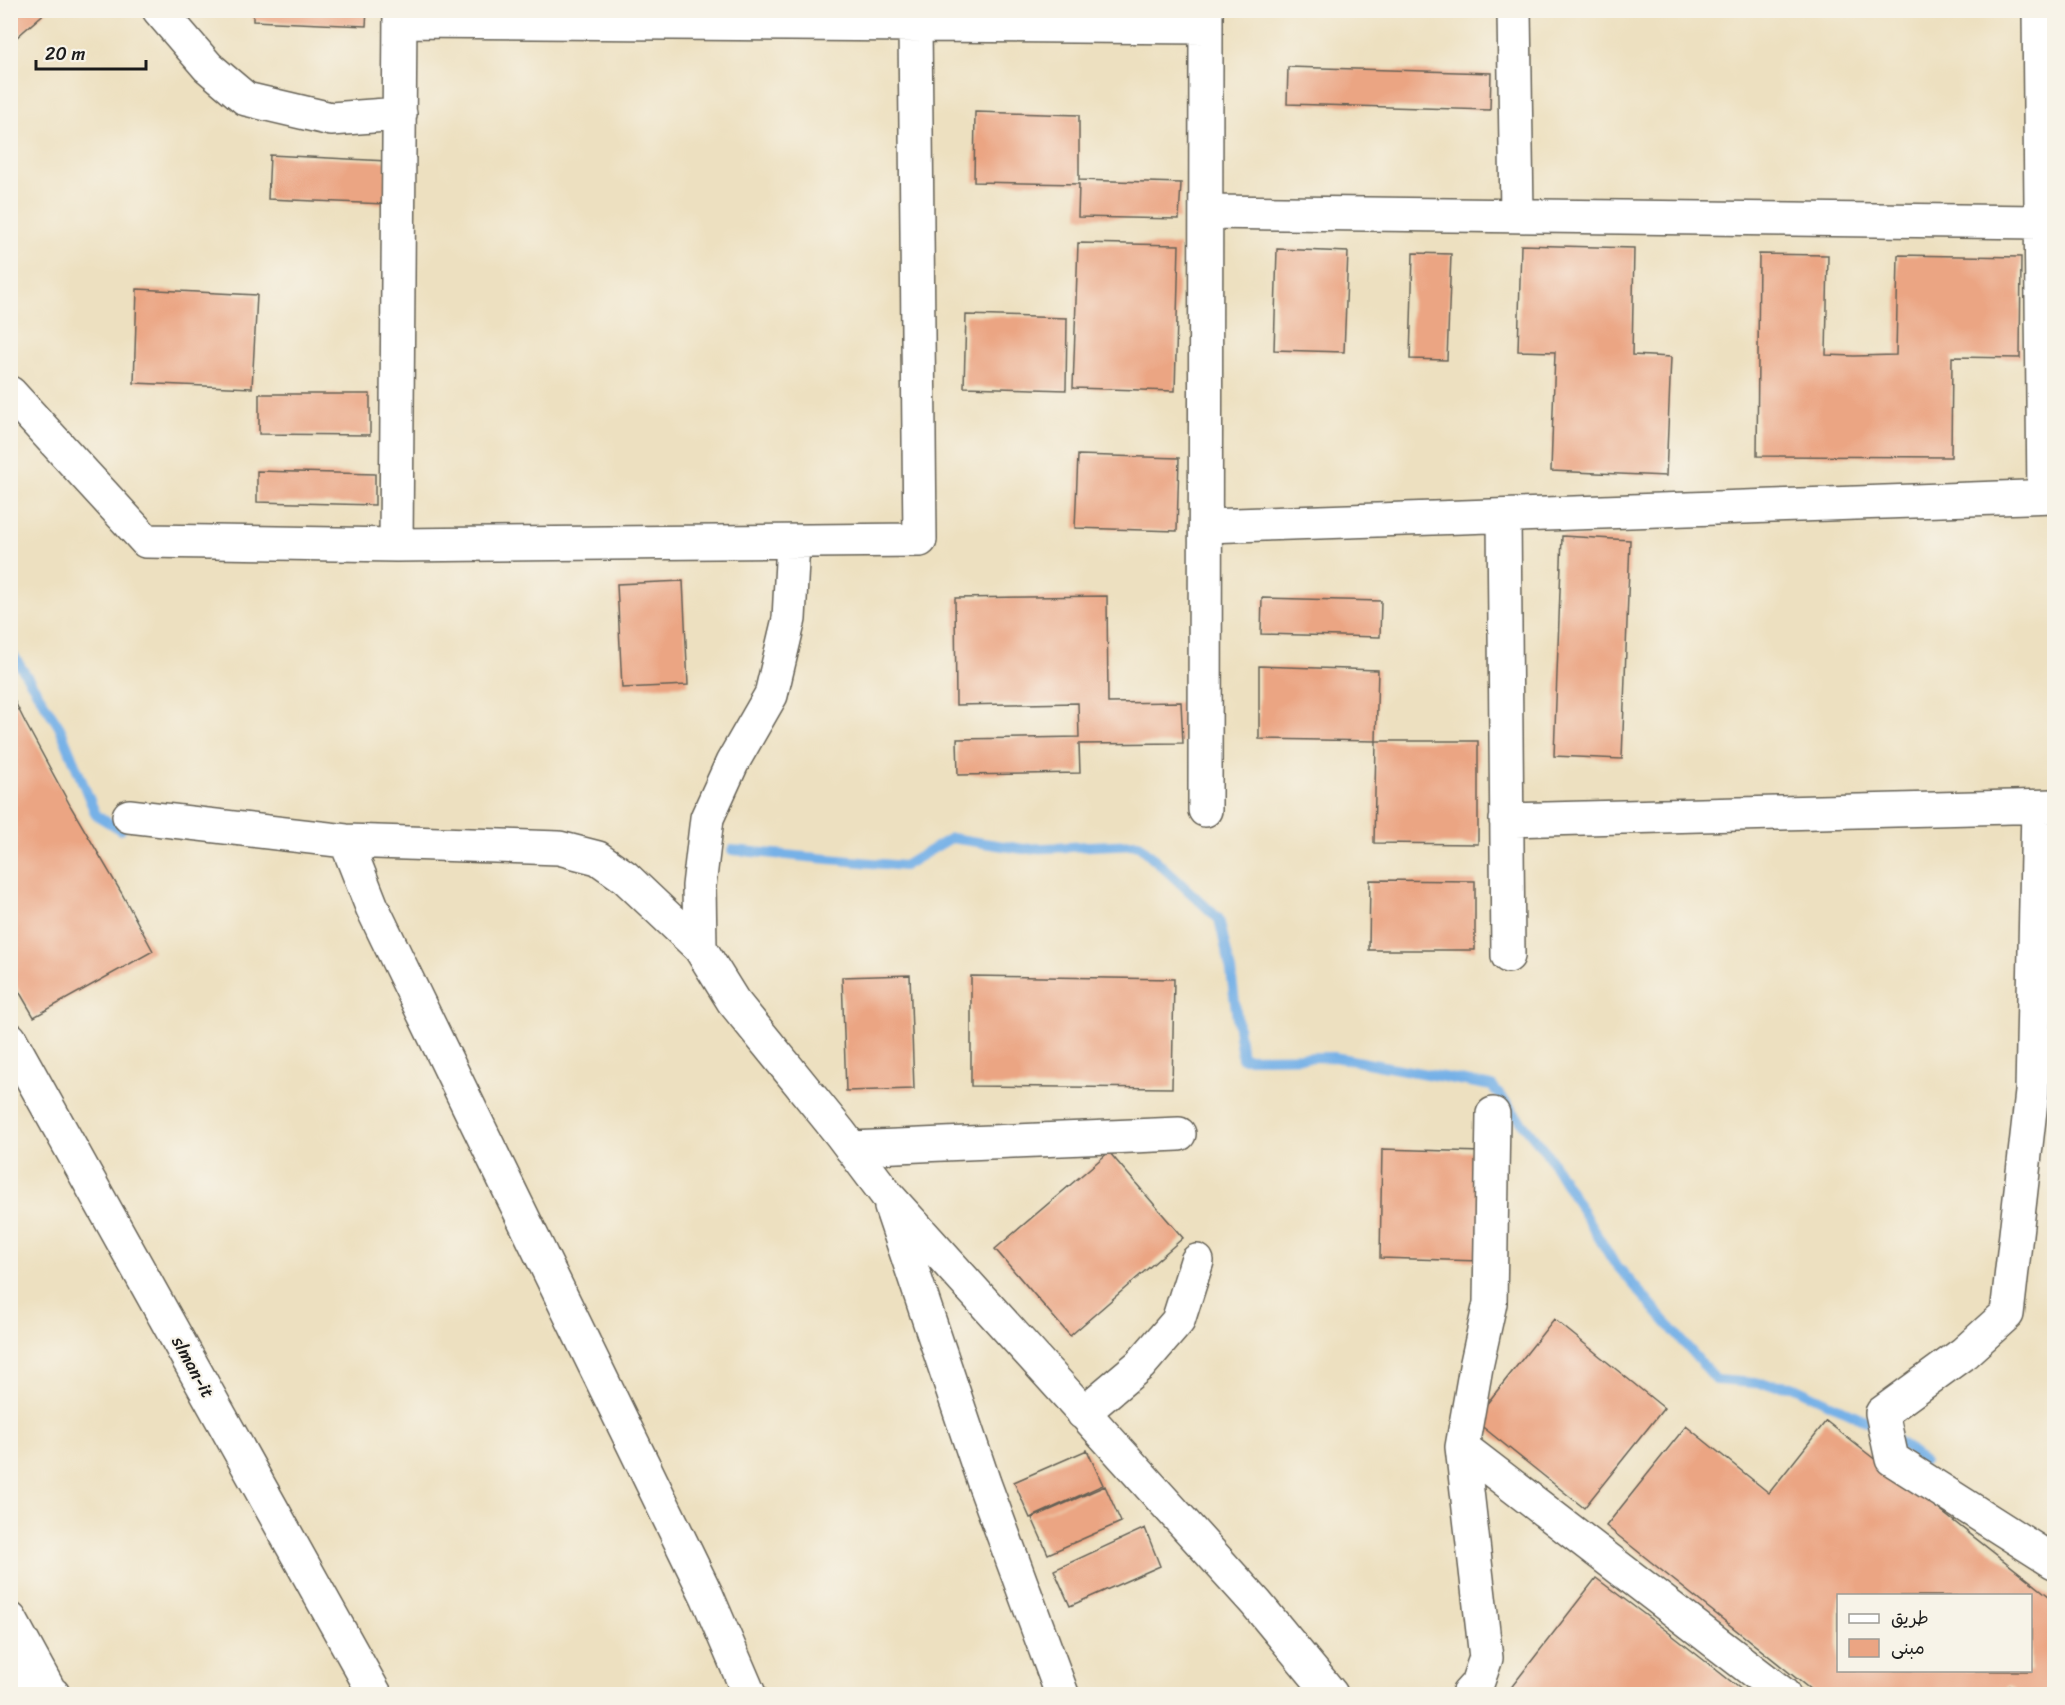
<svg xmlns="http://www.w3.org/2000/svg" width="2065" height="1705" viewBox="0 0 2065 1705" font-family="Sriracha,'Playpen Sans Arabic',sans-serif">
<rect width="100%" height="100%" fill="#f7f3e8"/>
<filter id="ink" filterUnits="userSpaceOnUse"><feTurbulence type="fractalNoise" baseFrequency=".0167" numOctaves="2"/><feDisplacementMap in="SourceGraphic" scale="12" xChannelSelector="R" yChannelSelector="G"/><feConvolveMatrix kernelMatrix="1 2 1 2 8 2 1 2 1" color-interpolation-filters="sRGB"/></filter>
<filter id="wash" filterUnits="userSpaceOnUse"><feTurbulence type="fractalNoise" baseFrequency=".008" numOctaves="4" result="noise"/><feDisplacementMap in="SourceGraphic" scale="24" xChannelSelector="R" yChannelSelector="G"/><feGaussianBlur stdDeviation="1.35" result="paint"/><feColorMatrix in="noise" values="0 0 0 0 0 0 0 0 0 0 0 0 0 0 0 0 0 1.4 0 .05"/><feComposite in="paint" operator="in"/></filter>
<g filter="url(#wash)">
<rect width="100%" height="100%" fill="#ede0c0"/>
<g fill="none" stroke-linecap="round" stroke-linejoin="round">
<path stroke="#76b1e7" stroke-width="10" d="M 10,650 L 60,728 L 96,815 L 121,830
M 732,850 L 904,866 L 951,838 L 1023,849 L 1138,844 L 1219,919 L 1231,971 L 1242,1058 L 1334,1057 L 1492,1086 L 1546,1152 L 1613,1261 L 1716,1380 L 1792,1386 L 1878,1426
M 1895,1439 L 1923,1461"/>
</g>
<g id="blocks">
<path fill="#eba583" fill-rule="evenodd" d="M 10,10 L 48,10 L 10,43 Z
M 253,10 L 367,10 L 366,26 L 253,21 Z
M 1288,67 L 1491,73 L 1490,110 L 1287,104 Z
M 975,112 L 1079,115 L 1079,180 L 1181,183 L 1179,219 L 1078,217 L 1079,184 L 974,182 Z
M 270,155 L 387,161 L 385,204 L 268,199 Z
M 1078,243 L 1179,245 L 1175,391 L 1073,388 Z
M 1521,245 L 1634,248 L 1632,355 L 1671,357 L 1666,476 L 1551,471 L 1555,352 L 1518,351 Z
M 1277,249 L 1348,252 L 1344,352 L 1274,350 Z
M 1413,253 L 1451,254 L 1447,360 L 1410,359 Z
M 1759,254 L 1828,255 L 1826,355 L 1854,356 L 1896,355 L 1898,255 L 2021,257 L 2020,358 L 1952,357 L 1951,457 L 1757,456 Z
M 137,289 L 257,295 L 252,388 L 134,383 Z
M 966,315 L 1067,318 L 1066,390 L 964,387 Z
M 259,394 L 370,394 L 370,435 L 259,434 Z
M 1078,455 L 1179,458 L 1177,531 L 1075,528 Z
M 257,471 L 375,474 L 375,505 L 257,502 Z
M 1562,536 L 1630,540 L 1622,759 L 1554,756 Z
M 683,581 L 688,685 L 622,688 L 617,584 Z
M 1107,596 L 1108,703 L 1181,702 L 1183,743 L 1079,744 L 1080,773 L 958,775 L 957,739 L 1079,737 L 1078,703 L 956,705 L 955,598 Z
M 1262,598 L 1381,601 L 1380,637 L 1261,634 Z
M 1259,666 L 1378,670 L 1376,741 L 1259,739 Z
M 10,692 L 25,722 L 71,807 L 121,892 L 153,951 L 34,1017 L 10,976 Z
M 1376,741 L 1478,741 L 1478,844 L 1374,843 Z
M 1370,880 L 1475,881 L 1475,950 L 1369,950 Z
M 910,975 L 914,1089 L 846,1091 L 842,977 Z
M 971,976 L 1174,979 L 1172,1088 L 971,1086 Z
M 1382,1149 L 1482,1152 L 1480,1261 L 1380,1258 Z
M 1109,1152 L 1183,1238 L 1070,1336 L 995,1249 Z
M 1554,1319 L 1664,1408 L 1584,1508 L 1474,1420 Z
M 1826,1421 L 2054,1600 L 2054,1694 L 2021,1694 L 2009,1685 L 2001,1694 L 1816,1694 L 1606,1526 L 1686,1426 L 1769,1493 ZM 1838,1596 L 2031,1596 L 2031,1671 L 1838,1670 Z
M 1087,1450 L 1103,1485 L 1030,1518 L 1014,1482 Z
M 1105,1486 L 1121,1522 L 1048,1554 L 1032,1518 Z
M 1145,1528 L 1160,1566 L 1070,1606 L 1054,1570 Z
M 1596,1578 L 1668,1632 L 1747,1694 L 1506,1694 Z"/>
</g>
</g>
<g filter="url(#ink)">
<use href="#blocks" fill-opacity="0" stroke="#656155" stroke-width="1.5"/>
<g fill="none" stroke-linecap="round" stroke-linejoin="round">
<defs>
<path id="minor" d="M 159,10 L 208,67 L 246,99 L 331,119 L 400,114
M 1514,10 L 1517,215
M 2039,10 L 2044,496
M 400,21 L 1206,27
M 1206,212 L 2041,222
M 10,393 L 146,541 L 396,545 L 920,540 L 915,25
M 1504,516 L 1508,956
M 1206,526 L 2054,496
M 396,545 L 400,10
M 2038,807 L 2032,1092 L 2007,1314 L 1964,1353 L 1882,1413 L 1892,1459 L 2054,1562
M 1205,810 L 1206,10
M 129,816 L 346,841 L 559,848 L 598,858 L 625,877 L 700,948 L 733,1001 L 840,1133 L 886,1194 L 1256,1603 L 1331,1694
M 1506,820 L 2054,806
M 346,841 L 372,907 L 399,963 L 707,1596 L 749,1694
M 700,948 L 699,886 L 707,818 L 732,763 L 771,695 L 789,619 L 793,542
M 10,1039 L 375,1694
M 851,1148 L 1179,1134
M 891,1207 L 984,1483 L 1062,1694
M 1083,1413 L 1140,1365 L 1178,1321 L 1197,1261
M 1462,1447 L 1783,1694
M 10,1619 L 51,1694
M 10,1676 L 53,1694
M 1468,1694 L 1477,1684 L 1486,1658 L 1462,1447 L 1476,1367 L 1490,1303 L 1493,1114"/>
</defs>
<use href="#minor" stroke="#656155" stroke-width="36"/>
<use href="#minor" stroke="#fff" stroke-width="33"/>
</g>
</g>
<g text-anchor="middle" stroke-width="4.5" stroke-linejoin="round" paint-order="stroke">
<g font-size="18" fill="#1c1c1c" stroke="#f7f3e8">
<text transform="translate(193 1367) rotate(61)" y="6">slman-it</text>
</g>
</g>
<rect width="2065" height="1705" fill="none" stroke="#f7f3e8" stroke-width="36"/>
<rect x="1837" y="1594" width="195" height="78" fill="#f7f3e8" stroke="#9f9d96" stroke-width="1.5"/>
<rect x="1849" y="1614" width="30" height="9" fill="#ffffff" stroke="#9f9d96" stroke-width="1.5"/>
<text x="1891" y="1624" font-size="18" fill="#1c1c1c">طريق</text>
<rect x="1849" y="1639" width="30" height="18" fill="#eba583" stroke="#9f9d96" stroke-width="1.5"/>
<text x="1891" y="1654" font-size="18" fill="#1c1c1c">مبنى</text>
<path d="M36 60v9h110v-9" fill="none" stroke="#1c1c1c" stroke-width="3"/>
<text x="45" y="60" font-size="18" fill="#1c1c1c" stroke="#f7f3e8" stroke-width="4.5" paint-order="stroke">20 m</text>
</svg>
